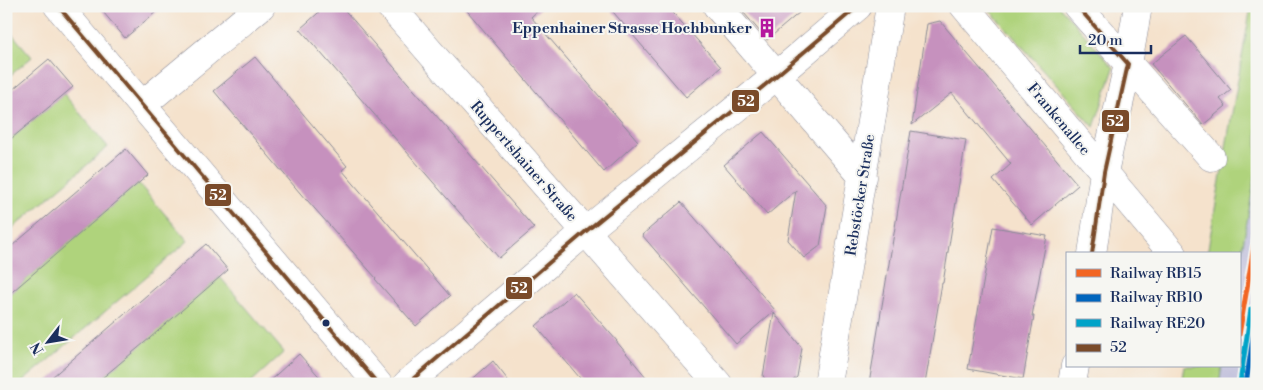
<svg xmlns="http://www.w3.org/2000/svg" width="1263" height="390" viewBox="0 0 1263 390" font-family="'Libre Bodoni',serif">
<rect width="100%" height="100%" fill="#f6f6f2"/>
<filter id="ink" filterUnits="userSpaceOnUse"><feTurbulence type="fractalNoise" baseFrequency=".02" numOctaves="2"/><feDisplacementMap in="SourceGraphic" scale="10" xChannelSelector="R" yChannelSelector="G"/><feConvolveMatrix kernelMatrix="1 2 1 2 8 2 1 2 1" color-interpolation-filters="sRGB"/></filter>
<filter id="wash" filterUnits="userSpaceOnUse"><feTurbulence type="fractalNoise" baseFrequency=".0096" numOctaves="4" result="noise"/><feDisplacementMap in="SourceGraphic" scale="20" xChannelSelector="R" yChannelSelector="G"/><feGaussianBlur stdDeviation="1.12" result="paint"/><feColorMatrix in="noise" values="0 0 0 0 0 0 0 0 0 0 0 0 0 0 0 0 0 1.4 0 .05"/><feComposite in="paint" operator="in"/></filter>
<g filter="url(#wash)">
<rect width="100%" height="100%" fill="#f5e2cc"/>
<path fill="#c2c1dc" d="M 1257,165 L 1257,384 L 1219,384 L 1222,366 L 1239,366 L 1239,267 Z"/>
<path fill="#afd37c" stroke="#65816d" d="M 986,6 L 1059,6 L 1114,68 L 1094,127 Z
M 1251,6 L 1257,6 L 1257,165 L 1239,267 L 1239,254 L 1207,254 Z
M 6,27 L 32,57 L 6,79 Z
M 64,94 L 108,147 L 6,234 L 6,143 Z
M 138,183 L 188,241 L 20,384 L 6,384 L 6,297 Z
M 220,277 L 284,352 L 249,384 L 95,384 Z
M 1184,366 L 1222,366 L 1219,384 L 1181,384 Z"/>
<g id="blocks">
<path fill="#c691be" d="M 98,6 L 163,6 L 125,38 Z
M 326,6 L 341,6 L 534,228 L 499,258 L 300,29 Z
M 463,6 L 543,6 L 531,17 L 638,141 L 604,172 Z
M 608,6 L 667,6 L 721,67 L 686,97 Z
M 738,6 L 807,6 L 767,40 Z
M 940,21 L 1078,185 L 1032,225 L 993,180 L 1011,164 L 952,93 L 912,125 L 927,24 Z
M 1186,36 L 1231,90 L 1220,99 L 1226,106 L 1203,125 L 1151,64 Z
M 255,57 L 347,166 L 342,170 L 450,296 L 416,326 L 375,279 L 376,278 L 307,200 L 306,200 L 214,91 Z
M 49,59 L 73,87 L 6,143 L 6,95 Z
M 911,131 L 966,140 L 943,283 L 942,283 L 925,384 L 869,384 Z
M 763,132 L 827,206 L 820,246 L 804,258 L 788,240 L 796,190 L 767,215 L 724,165 Z
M 126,149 L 148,175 L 6,297 L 6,251 Z
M 681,202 L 775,310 L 736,344 L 642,235 Z
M 993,227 L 1047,236 L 1032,316 L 1034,316 L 1023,379 L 968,369 Z
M 206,244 L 228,270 L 150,338 L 95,384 L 44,384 Z
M 574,292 L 617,341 L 616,341 L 652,384 L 585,384 L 536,326 Z
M 774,313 L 802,348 L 797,377 L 789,384 L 769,384 L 763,376 Z
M 299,354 L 326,384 L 266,384 Z
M 493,361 L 511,384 L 467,384 Z"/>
</g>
</g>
<g filter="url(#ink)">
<use href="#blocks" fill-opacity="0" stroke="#888895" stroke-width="1"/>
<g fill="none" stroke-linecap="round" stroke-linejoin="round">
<defs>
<path id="minor" d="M 58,6 L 378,384
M 390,6 L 718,384
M 717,6 L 863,177
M 964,6 L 1173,254
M 1077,6 L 1211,157
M 142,105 L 261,6
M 1092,254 L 1104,172 L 1128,64 L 1138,6
M 407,384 L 585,232 L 776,76 L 858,6
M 828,384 L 890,6
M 1072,384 L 1075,366"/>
</defs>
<use href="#minor" stroke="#888895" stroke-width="29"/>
<use href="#minor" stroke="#fff" stroke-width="28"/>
<defs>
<path id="bus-1" d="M 58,6 L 378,384
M 1077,6 L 1128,64 L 1104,172 L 1092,254
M 407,384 L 585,232 L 776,76 L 858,6"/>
</defs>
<use href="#bus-1" stroke="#f6f6f2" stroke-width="8"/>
<use href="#bus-1" stroke="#7a4b2a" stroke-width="4"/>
<defs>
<path id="rail-1" d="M 1239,335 L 1257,229"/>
<path id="rail-2" d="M 1246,384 L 1257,312"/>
<path id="rail-3" d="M 1240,383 L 1251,309"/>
</defs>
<use href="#rail-1" stroke="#f6f6f2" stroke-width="9"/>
<use href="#rail-2" stroke="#f6f6f2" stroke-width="9"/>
<use href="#rail-3" stroke="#f6f6f2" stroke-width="9"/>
<use href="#rail-1" stroke="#f26522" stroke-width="5"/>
<use href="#rail-2" stroke="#0065bd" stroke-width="5"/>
<use href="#rail-3" stroke="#01a3c8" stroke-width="5"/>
</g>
</g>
<defs>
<symbol id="building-bare" viewBox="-9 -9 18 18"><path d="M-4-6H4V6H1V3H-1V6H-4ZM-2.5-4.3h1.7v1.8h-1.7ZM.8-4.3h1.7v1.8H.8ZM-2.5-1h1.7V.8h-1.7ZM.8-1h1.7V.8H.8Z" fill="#b5179e" stroke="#f6f6f2" stroke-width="2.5" paint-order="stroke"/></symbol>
</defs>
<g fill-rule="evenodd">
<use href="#building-bare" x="753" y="14" width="28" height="28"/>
</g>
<circle fill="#1b2f5e" stroke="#f6f6f2" stroke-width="2" cx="326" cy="323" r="4.5"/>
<g text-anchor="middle" stroke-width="4" stroke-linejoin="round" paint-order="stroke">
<g font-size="15" font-weight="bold" fill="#1b2f5e" stroke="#f6f6f2" text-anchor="end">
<text x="752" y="33">Eppenhainer Strasse Hochbunker</text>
</g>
<g font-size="15" fill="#1b2f5e" stroke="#f6f6f2">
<text transform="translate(1059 119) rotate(50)" y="5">Frankenallee</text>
<text transform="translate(524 161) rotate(49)" y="5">Ruppertshainer Straße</text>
<text transform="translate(860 195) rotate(-81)" y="5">Rebstöcker Straße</text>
</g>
</g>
<g stroke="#f6f6f2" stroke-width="2">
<rect x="731" y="89" width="29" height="24" rx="5" fill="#7a4b2a"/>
<rect x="1101" y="109" width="29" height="24" rx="5" fill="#7a4b2a"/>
<rect x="204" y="183" width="28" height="24" rx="5" fill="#7a4b2a"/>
<rect x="505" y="276" width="28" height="24" rx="5" fill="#7a4b2a"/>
</g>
<g font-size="14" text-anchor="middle" font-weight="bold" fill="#fff">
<text x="746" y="106">52</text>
<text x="1115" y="126">52</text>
<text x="218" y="200">52</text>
<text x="519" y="293">52</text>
</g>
<rect width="1263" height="390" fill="none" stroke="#f6f6f2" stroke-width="25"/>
<rect x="1066" y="252" width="175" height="115" fill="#f6f6f2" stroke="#9ea6b7"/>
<rect x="1076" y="269" width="25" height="8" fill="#f26522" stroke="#9ea6b7"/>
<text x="1110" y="278" font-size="15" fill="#1b2f5e">Railway RB15</text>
<rect x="1076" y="294" width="25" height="8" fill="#0065bd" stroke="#9ea6b7"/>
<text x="1110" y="302" font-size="15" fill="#1b2f5e">Railway RB10</text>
<rect x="1076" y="319" width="25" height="8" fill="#01a3c8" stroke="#9ea6b7"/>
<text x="1110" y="328" font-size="15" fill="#1b2f5e">Railway RE20</text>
<rect x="1076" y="344" width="25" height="8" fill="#7a4b2a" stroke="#9ea6b7"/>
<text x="1110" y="352" font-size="15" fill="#1b2f5e">52</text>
<g transform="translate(48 342) rotate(239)" stroke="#f6f6f2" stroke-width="4" paint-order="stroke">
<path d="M0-4L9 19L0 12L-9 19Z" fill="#1b2f5e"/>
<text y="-8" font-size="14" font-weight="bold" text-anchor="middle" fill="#1b2f5e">N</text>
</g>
<path d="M1080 45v8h71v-8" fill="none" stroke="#1b2f5e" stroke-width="2.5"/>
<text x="1088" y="45" font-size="15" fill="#1b2f5e" stroke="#f6f6f2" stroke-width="4" paint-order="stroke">20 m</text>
</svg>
